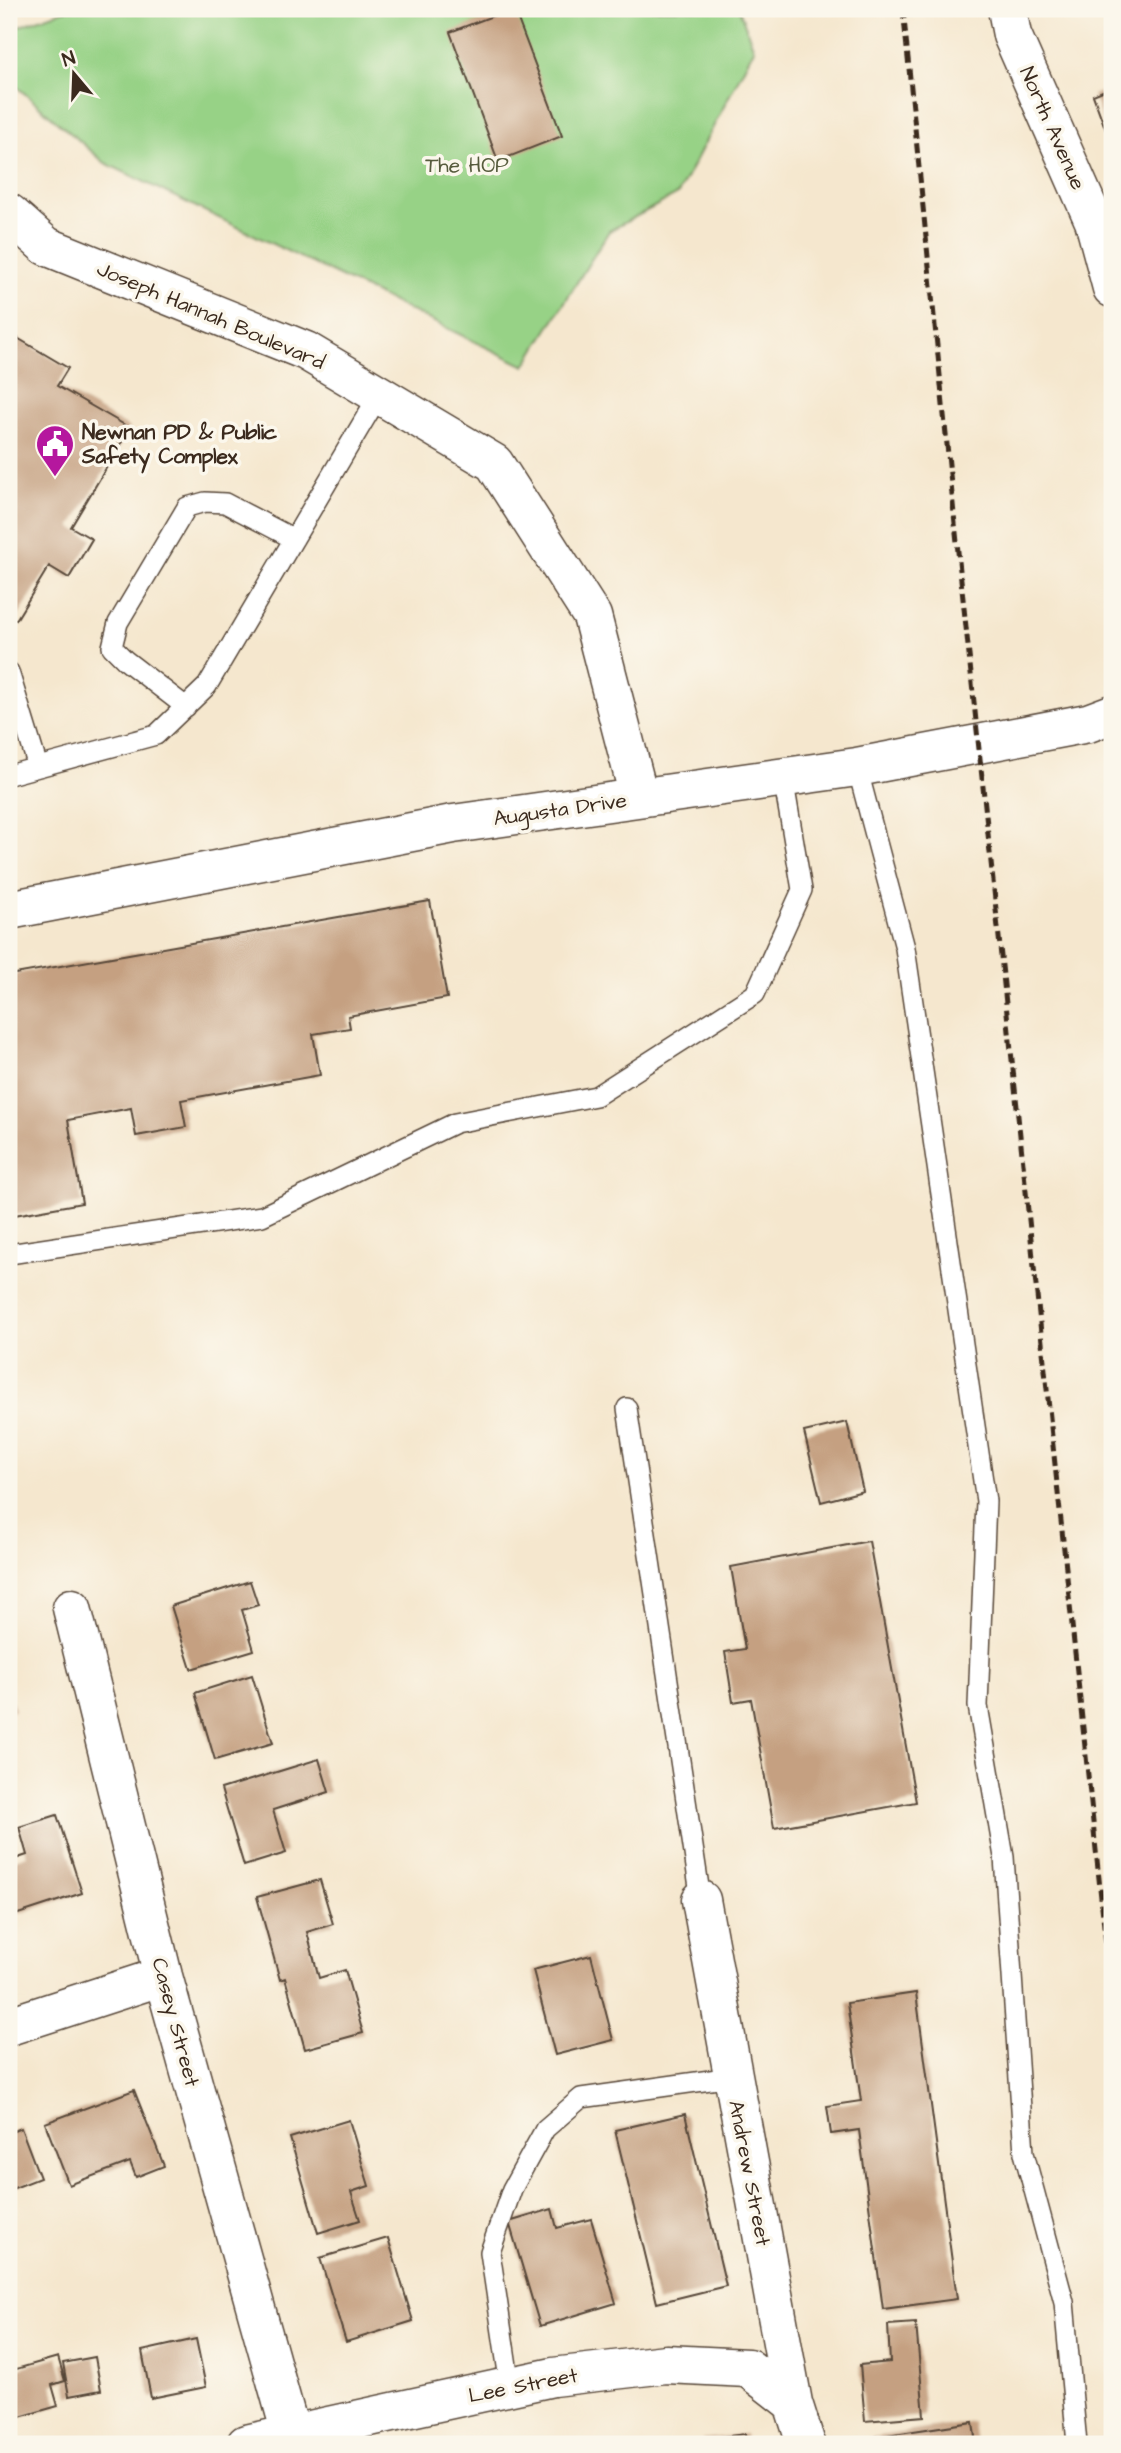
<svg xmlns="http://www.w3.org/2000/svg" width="1121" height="2453" viewBox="0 0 1121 2453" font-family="'Architects Daughter',sans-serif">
<rect width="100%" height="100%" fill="#fbf7ec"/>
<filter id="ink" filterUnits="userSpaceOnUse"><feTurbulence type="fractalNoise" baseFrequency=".0143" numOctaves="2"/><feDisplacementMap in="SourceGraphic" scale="14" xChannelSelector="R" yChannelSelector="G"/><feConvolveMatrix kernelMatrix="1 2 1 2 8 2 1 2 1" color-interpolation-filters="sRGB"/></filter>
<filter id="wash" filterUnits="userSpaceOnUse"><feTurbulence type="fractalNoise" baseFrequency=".00686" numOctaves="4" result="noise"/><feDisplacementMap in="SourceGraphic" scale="28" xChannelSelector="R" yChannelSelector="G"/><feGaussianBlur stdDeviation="1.57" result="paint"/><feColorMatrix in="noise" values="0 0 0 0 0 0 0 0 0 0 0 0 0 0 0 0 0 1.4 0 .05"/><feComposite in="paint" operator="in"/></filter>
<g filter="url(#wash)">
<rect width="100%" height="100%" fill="#f5e7ce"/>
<path fill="#97d286" stroke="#697e52" stroke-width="2" d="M 68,9 L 739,9 L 754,49 L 678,194 L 609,231 L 525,366 L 105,163 L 9,80 L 9,30 Z"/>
<g id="blocks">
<path fill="#c5a081" d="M 511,9 L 514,9 L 562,136 L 498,161 L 450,32 Z
M 1112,87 L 1112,147 L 1093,95 Z
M 14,336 L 68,368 L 57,386 L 130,428 L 71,527 L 92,539 L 69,578 L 49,566 L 16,620 L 9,615 L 9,345 Z
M 430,901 L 447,998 L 348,1016 L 350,1028 L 313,1034 L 320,1075 L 181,1100 L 186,1127 L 136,1136 L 131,1108 L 68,1120 L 82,1203 L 9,1216 L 9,975 Z
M 847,1422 L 863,1491 L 821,1502 L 804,1432 Z
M 869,1541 L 916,1802 L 774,1828 L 751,1699 L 733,1702 L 725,1652 L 745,1649 L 731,1567 Z
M 250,1581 L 258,1605 L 242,1610 L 254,1650 L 191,1669 L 171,1606 Z
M 252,1675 L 273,1743 L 215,1760 L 195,1693 Z
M 9,1694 L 15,1710 L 9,1712 Z
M 319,1759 L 329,1792 L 273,1810 L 286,1853 L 244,1866 L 221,1789 Z
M 57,1815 L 82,1893 L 15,1915 L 9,1896 L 9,1861 L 27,1855 L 19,1827 Z
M 320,1880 L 333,1924 L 307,1932 L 319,1978 L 345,1970 L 363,2033 L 305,2049 L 285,1978 L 280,1980 L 257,1897 Z
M 591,1955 L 613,2040 L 555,2055 L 533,1970 Z
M 916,1993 L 957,2299 L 883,2309 L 859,2130 L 831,2134 L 827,2106 L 861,2101 L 847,2003 Z
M 134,2090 L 164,2166 L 136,2177 L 130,2162 L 69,2185 L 45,2123 Z
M 685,2114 L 726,2286 L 657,2303 L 615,2130 Z
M 349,2120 L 369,2186 L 351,2192 L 360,2220 L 318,2233 L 290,2138 Z
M 21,2128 L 40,2178 L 9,2190 L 9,2133 Z
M 552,2209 L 557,2228 L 591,2219 L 616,2303 L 540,2326 L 509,2222 Z
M 388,2238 L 413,2321 L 346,2342 L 320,2258 Z
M 916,2323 L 924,2416 L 865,2421 L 860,2365 L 890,2362 L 888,2325 Z
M 196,2339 L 206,2387 L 151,2398 L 142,2351 Z
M 58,2357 L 65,2381 L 52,2385 L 58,2406 L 9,2420 L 9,2371 Z
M 95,2357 L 101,2390 L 69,2396 L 63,2363 Z
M 973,2422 L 976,2444 L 868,2444 L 867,2438 Z
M 745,2434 L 746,2444 L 704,2444 L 703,2439 Z"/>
</g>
</g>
<g filter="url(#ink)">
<use href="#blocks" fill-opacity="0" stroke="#574638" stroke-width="2"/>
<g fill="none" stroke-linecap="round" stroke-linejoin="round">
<defs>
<path id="lane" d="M 9,672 L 38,767
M 186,707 L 125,660 L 112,647 L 118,623 L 187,507 L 205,502 L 225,503 L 294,539
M 857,767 L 905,948 L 986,1501 L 978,1706 L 1004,1857 L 1024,2153 L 1064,2302 L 1077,2444
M 9,775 L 156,735 L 207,686 L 379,395
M 9,1254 L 262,1216 L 455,1123 L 596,1096 L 755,994 L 802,890 L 783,777
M 627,1408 L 701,1900
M 510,2386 L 490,2252 L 512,2189 L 545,2129 L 581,2098 L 732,2077"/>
<path id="street" d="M 1007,9 L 1012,35 L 1094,221 L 1112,288
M 9,213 L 46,246 L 306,351 L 494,463 L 592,616 L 639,797
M 9,910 L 453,824 L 857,767 L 1088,723 L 1112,714
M 72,1608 L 163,1976 L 291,2434
M 701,1900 L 793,2403 L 806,2444
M 9,2026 L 163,1976
M 246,2444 L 553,2377 L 666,2364 L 748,2368 L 793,2403"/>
</defs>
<use href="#lane" stroke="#574638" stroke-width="22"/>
<use href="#street" stroke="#574638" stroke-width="41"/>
<use href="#lane" stroke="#fff" stroke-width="19"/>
<use href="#street" stroke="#fff" stroke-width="38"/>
<path stroke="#3b2a1e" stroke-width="5" stroke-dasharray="10 5" stroke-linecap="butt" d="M 903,9 L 954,514 L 1112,2001"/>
</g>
</g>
<defs>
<symbol id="civic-pin" viewBox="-11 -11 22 30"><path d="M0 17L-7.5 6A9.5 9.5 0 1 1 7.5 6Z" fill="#b5179e" stroke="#fbf7ec"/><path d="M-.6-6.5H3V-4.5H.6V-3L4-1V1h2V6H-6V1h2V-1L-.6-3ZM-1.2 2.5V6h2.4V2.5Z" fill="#fff"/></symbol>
</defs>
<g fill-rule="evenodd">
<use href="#civic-pin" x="33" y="422" width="44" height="60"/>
</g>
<g text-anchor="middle" stroke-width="7" stroke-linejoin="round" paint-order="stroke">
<g font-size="21" fill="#3b2a1e" stroke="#fbf7ec">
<text transform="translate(1053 128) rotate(66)" y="7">North Avenue</text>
<text transform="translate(211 315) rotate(23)" y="7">Joseph Hannah Boulevard</text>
<text transform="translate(560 809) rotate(-8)" y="7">Augusta Drive</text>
<text transform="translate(176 2022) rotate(75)" y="7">Casey Street</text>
<text transform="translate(750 2173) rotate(79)" y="7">Andrew Street</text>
<text transform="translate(523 2385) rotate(-11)" y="7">Lee Street</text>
</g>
<g font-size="21" fill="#575c3d" stroke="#fbf7ec">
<text x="467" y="172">The HOP</text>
</g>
<g font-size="21" font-weight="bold" fill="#3b2a1e" stroke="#fbf7ec" text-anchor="start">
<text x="82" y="439">Newnan PD &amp; Public<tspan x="82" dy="24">Safety Complex</tspan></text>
</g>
</g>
<rect width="1121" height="2453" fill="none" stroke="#fbf7ec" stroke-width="35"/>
<g transform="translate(74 74) rotate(341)" stroke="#fbf7ec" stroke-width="5" paint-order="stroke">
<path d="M0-5L12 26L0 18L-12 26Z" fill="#3b2a1e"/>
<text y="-10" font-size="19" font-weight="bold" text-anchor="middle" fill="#3b2a1e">N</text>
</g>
</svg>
